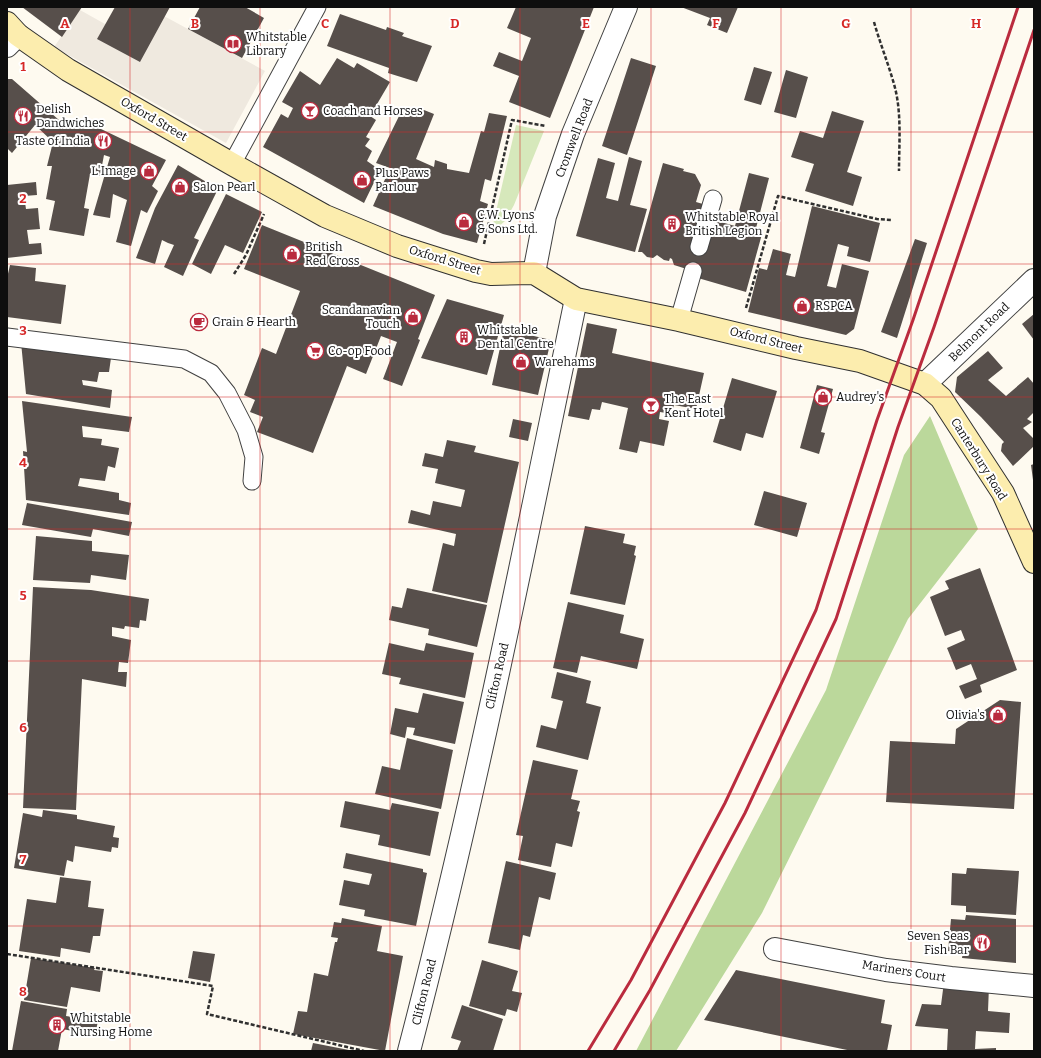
<svg xmlns="http://www.w3.org/2000/svg" width="1041" height="1058" viewBox="0 0 1041 1058" font-family="Bitter,serif">
<rect width="100%" height="100%" fill="#fefaf0"/>
<path fill="#d6e8bb" d="M 516,125 L 544,131 L 514,205 L 505,221 L 491,233 Z"/>
<path fill="#bbd89b" d="M 930,416 L 978,529 L 908,619 L 762,913 L 676,1051 L 636,1051 L 826,690 L 904,455 Z"/>
<path fill="#efe9df" d="M 80,10 L 105,24 L 164,16 L 265,71 L 226,143 L 54,47 Z"/>
<path fill="#574f4b" d="M 22,7 L 82,7 L 62,37 Z
M 115,7 L 170,7 L 140,62 L 97,39 Z
M 200,7 L 245,7 L 264,18 L 242,58 L 188,29 Z
M 516,7 L 594,7 L 550,118 L 509,102 L 519,76 L 493,66 L 499,52 L 522,61 L 531,38 L 507,28 Z
M 681,7 L 738,7 L 727,33 L 707,25 L 710,18 Z
M 340,14 L 386,30 L 387,27 L 404,33 L 402,36 L 432,46 L 417,82 L 388,73 L 389,68 L 327,46 Z
M 337,58 L 354,68 L 357,63 L 390,82 L 370,116 L 376,120 L 366,137 L 370,139 L 365,146 L 372,151 L 367,161 L 380,170 L 364,203 L 263,147 L 281,114 L 288,118 L 293,108 L 282,102 L 300,71 L 320,85 Z
M 631,58 L 656,66 L 627,155 L 602,146 Z
M 754,67 L 772,72 L 761,105 L 744,100 Z
M 786,70 L 808,77 L 796,118 L 774,112 Z
M 8,79 L 12,79 L 59,120 L 101,129 L 166,160 L 152,186 L 158,191 L 147,213 L 141,210 L 131,246 L 116,242 L 127,200 L 113,194 L 110,218 L 93,215 L 110,157 L 104,155 L 100,176 L 90,174 L 84,208 L 89,209 L 84,236 L 49,230 L 55,201 L 46,199 L 52,166 L 47,166 L 53,142 L 35,125 L 12,153 L 7,148 Z
M 419,108 L 434,114 L 416,159 L 434,167 L 435,160 L 447,164 L 447,169 L 469,173 L 481,131 L 484,132 L 489,113 L 507,116 L 491,181 L 485,179 L 480,201 L 488,204 L 477,243 L 443,234 L 373,206 L 390,168 L 376,163 L 402,110 L 416,117 Z
M 832,111 L 864,121 L 847,172 L 862,177 L 853,206 L 805,191 L 814,164 L 791,157 L 800,131 L 823,138 Z
M 629,157 L 642,161 L 630,205 L 647,209 L 635,252 L 576,236 L 598,158 L 615,163 L 606,198 L 618,201 Z
M 663,163 L 684,169 L 683,171 L 695,174 L 701,185 L 696,202 L 703,204 L 714,220 L 735,226 L 749,173 L 769,178 L 755,232 L 762,234 L 746,292 L 698,278 L 693,271 L 674,265 L 672,259 L 670,258 L 669,261 L 664,260 L 657,255 L 653,258 L 647,257 L 642,252 L 638,252 Z
M 178,165 L 218,189 L 194,238 L 199,240 L 183,276 L 164,267 L 174,245 L 168,243 L 162,240 L 155,264 L 136,258 L 155,208 Z
M 36,182 L 37,195 L 24,196 L 26,209 L 38,208 L 39,220 L 40,229 L 27,230 L 29,244 L 41,243 L 42,254 L 7,258 L 7,185 Z
M 226,194 L 262,212 L 243,253 L 225,245 L 211,274 L 192,264 Z
M 812,206 L 880,223 L 870,262 L 847,256 L 849,247 L 838,244 L 827,286 L 836,288 L 842,264 L 869,271 L 854,329 L 846,335 L 748,312 L 759,268 L 767,270 L 773,249 L 791,254 L 786,275 L 795,277 Z
M 262,225 L 435,295 L 418,339 L 420,340 L 402,386 L 383,379 L 397,342 L 381,336 L 366,374 L 347,366 L 313,453 L 257,432 L 263,417 L 250,412 L 255,400 L 244,395 L 262,348 L 276,354 L 300,291 L 244,269 Z
M 915,239 L 927,243 L 897,338 L 881,332 Z
M 10,265 L 36,268 L 35,281 L 66,285 L 61,324 L 7,317 L 7,278 Z
M 447,299 L 504,315 L 487,375 L 421,358 Z
M 1034,314 L 1034,340 L 1022,324 Z
M 587,323 L 617,329 L 612,353 L 704,373 L 696,409 L 674,405 L 672,414 L 660,412 L 659,419 L 669,421 L 664,446 L 640,441 L 637,453 L 619,449 L 628,408 L 602,402 L 600,410 L 592,409 L 589,420 L 568,416 Z
M 504,329 L 551,340 L 538,395 L 492,385 Z
M 21,342 L 111,358 L 109,372 L 99,372 L 97,382 L 82,380 L 83,385 L 112,390 L 110,408 L 26,394 Z
M 988,351 L 1003,368 L 988,380 L 1006,396 L 1028,377 L 1034,384 L 1034,412 L 1027,419 L 1032,422 L 1023,428 L 1034,439 L 1034,446 L 1013,466 L 1001,451 L 1002,444 L 1004,442 L 981,417 L 955,392 L 957,377 Z
M 732,378 L 777,391 L 763,438 L 746,433 L 741,451 L 713,442 Z
M 817,385 L 833,389 L 821,432 L 825,433 L 819,454 L 800,448 Z
M 22,401 L 132,417 L 129,432 L 82,426 L 83,437 L 102,439 L 101,445 L 119,448 L 115,468 L 108,466 L 105,481 L 80,478 L 78,486 L 119,493 L 119,500 L 131,503 L 129,515 L 26,500 L 23,451 L 27,452 Z
M 513,419 L 532,423 L 528,441 L 509,437 Z
M 447,440 L 476,446 L 474,452 L 519,462 L 487,603 L 432,591 L 443,543 L 454,546 L 456,534 L 408,523 L 411,510 L 430,515 L 433,501 L 461,507 L 465,490 L 435,483 L 438,469 L 422,466 L 425,453 L 443,457 Z
M 1034,464 L 1034,480 L 1033,480 L 1031,465 Z
M 764,491 L 807,503 L 797,537 L 754,525 Z
M 27,503 L 132,522 L 129,536 L 93,529 L 91,537 L 22,525 Z
M 585,526 L 625,534 L 623,543 L 636,546 L 634,555 L 636,556 L 625,605 L 570,594 Z
M 36,536 L 92,541 L 92,551 L 129,555 L 126,580 L 91,575 L 90,583 L 33,580 Z
M 980,568 L 1017,670 L 980,685 L 982,692 L 965,699 L 959,686 L 977,679 L 971,664 L 956,670 L 947,648 L 965,640 L 961,630 L 945,636 L 930,597 L 949,589 L 945,581 Z
M 33,587 L 91,590 L 149,599 L 146,621 L 140,620 L 139,628 L 125,626 L 124,629 L 112,627 L 112,636 L 131,640 L 128,663 L 119,662 L 118,672 L 127,672 L 126,687 L 82,679 L 76,810 L 23,808 Z
M 407,588 L 487,605 L 477,647 L 428,635 L 429,629 L 389,620 L 392,606 L 402,608 Z
M 568,602 L 624,615 L 620,633 L 644,639 L 637,669 L 581,656 L 577,673 L 553,668 Z
M 389,643 L 424,651 L 426,643 L 474,653 L 465,698 L 399,684 L 401,678 L 382,674 Z
M 557,672 L 591,681 L 586,703 L 601,707 L 588,760 L 536,747 L 541,725 L 556,729 L 563,701 L 551,698 Z
M 423,693 L 464,702 L 455,744 L 413,735 L 415,728 L 407,727 L 405,738 L 390,734 L 395,708 L 418,713 Z
M 1000,700 L 1021,702 L 1014,809 L 886,802 L 890,741 L 955,744 L 956,729 Z
M 407,738 L 453,750 L 441,809 L 375,794 L 382,766 L 400,770 Z
M 533,760 L 578,770 L 571,799 L 580,801 L 577,811 L 580,812 L 572,847 L 556,843 L 551,867 L 518,860 L 523,836 L 516,835 Z
M 345,801 L 390,810 L 392,803 L 439,812 L 430,856 L 378,845 L 380,835 L 340,827 Z
M 43,810 L 77,815 L 77,819 L 115,826 L 113,837 L 119,838 L 118,848 L 112,847 L 111,852 L 75,846 L 73,862 L 67,860 L 64,876 L 14,868 L 23,813 L 42,817 Z
M 346,853 L 423,869 L 423,872 L 427,873 L 416,926 L 364,916 L 365,910 L 339,905 L 344,880 L 369,885 L 372,874 L 343,868 Z
M 506,861 L 556,873 L 550,900 L 539,897 L 530,937 L 523,935 L 520,950 L 488,943 Z
M 967,868 L 1019,871 L 1016,915 L 966,912 L 966,906 L 951,905 L 952,873 L 966,874 Z
M 60,877 L 91,881 L 88,907 L 104,909 L 100,936 L 93,936 L 90,953 L 61,948 L 60,957 L 19,951 L 27,899 L 56,903 Z
M 966,915 L 1016,919 L 1016,963 L 962,958 L 963,952 L 948,951 L 951,919 L 965,920 Z
M 342,918 L 382,926 L 377,951 L 403,956 L 385,1051 L 293,1034 L 298,1011 L 307,1012 L 314,973 L 328,976 L 335,942 L 337,942 L 338,938 L 331,937 L 334,922 L 341,923 Z
M 193,951 L 215,954 L 210,982 L 188,978 Z
M 31,958 L 95,968 L 94,970 L 103,971 L 100,992 L 71,987 L 67,1007 L 24,1000 Z
M 482,960 L 518,971 L 512,991 L 522,993 L 517,1012 L 507,1009 L 505,1016 L 469,1006 Z
M 736,970 L 885,1000 L 881,1023 L 892,1025 L 887,1051 L 852,1051 L 704,1020 Z
M 944,982 L 989,986 L 988,1011 L 1010,1013 L 1009,1033 L 976,1031 L 975,1049 L 996,1048 L 996,1051 L 947,1051 L 948,1029 L 915,1026 L 922,1004 L 941,1005 Z
M 21,1001 L 67,1009 L 66,1016 L 98,1021 L 95,1035 L 62,1029 L 58,1051 L 12,1051 Z
M 462,1005 L 503,1019 L 493,1051 L 457,1051 L 461,1041 L 451,1038 Z
M 313,1043 L 349,1050 L 349,1051 L 311,1051 Z"/>
<g fill="none" stroke-linecap="round" stroke-linejoin="round">
<defs>
<path id="service" d="M 232,164 L 317,7
M 699,247 L 713,199
M 679,320 L 693,271
M 7,337 L 184,359 L 211,373 L 227,393 L 246,430 L 254,457 L 252,481"/>
<path id="minor" d="M 7,46 L 18,35
M 534,273 L 545,216 L 573,134 L 626,7
M 775,949 L 886,970 L 951,978 L 1034,986
M 409,1051 C 474,803 524,550 576,299"/>
<path id="tertiary" d="M 925,384 L 1034,280"/>
<path id="secondary" d="M 7,23 L 18,35 L 68,70 L 232,164 L 325,216 L 397,246 L 476,271 L 491,274 L 534,273 L 576,299 L 679,320 L 796,348 L 860,361 L 925,384 L 941,398 L 1003,493 L 1034,562"/>
</defs>
<use href="#service" stroke="#414141" stroke-width="19"/>
<use href="#minor" stroke="#414141" stroke-width="24"/>
<use href="#tertiary" stroke="#414141" stroke-width="24"/>
<use href="#secondary" stroke="#303030" stroke-width="24"/>
<path stroke="#303030" stroke-width="2.5" stroke-dasharray="4 2" stroke-linecap="butt" d="M 874,22 C 880,43 888,63 894,84 C 902,112 899,143 899,171
M 484,244 L 512,120 L 546,126
M 234,274 L 246,255 L 264,214
M 746,308 L 778,196 L 877,219 L 891,220
M 7,954 L 213,986 L 207,1014 L 364,1051"/>
<use href="#service" stroke="#fff" stroke-width="17"/>
<use href="#minor" stroke="#fff" stroke-width="22"/>
<use href="#tertiary" stroke="#fff" stroke-width="22"/>
<use href="#secondary" stroke="#fcedae" stroke-width="22"/>
<path stroke="#ba2b3e" stroke-width="3" d="M 588,1051 L 631,980 L 725,803 L 816,610 L 877,420 L 913,320 L 1018,7
M 614,1051 L 650,990 L 745,813 L 836,619 L 898,427 L 934,327 L 1034,30"/>
</g>
<path fill="none" stroke="#d62828" stroke-width="1" stroke-opacity="0.55" d="M 130,7 L 130,1051M 260,7 L 260,1051M 390,7 L 390,1051M 520,7 L 520,1051M 651,7 L 651,1051M 781,7 L 781,1051M 911,7 L 911,1051M 7,132 L 1034,132M 7,264 L 1034,264M 7,397 L 1034,397M 7,529 L 1034,529M 7,661 L 1034,661M 7,794 L 1034,794M 7,926 L 1034,926"/>
<defs>
<symbol id="library-ring" viewBox="-11 -11 22 22"><circle r="9.5" fill="#fff" stroke="#ba2b3e" stroke-width="1.5"/><path d="M-6-4Q-3-5.5-.7-3.5V5Q-3 3-6 4ZM6-4Q3-5.5 .7-3.5V5Q3 3 6 4Z" fill="#ba2b3e"/></symbol>
<symbol id="bar-ring" viewBox="-11 -11 22 22"><circle r="9.5" fill="#fff" stroke="#ba2b3e" stroke-width="1.5"/><path d="M-6-5H6L.8 .8V4.5H3.5V6h-7V4.5H-.8V.8Z" fill="#ba2b3e"/></symbol>
<symbol id="restaurant-ring" viewBox="-11 -11 22 22"><circle r="9.5" fill="#fff" stroke="#ba2b3e" stroke-width="1.5"/><path d="M-5-6h1v4h1v-4h1v4h1v-4h1v5L-1.5 .5V6h-2V.5L-5-1ZM5-6V6H3V1.5H1.5Q1.5-4 5-6Z" fill="#ba2b3e"/></symbol>
<symbol id="shop-ring" viewBox="-11 -11 22 22"><circle r="9.5" fill="#fff" stroke="#ba2b3e" stroke-width="1.5"/><path d="M-5-2.5h2.3a2.7 3.5 0 0 1 5.4 0H5L5.5 6h-11ZM-1.5-2.5h3a1.5 2.3 0 0 0-3 0Z" fill="#ba2b3e"/></symbol>
<symbol id="building-ring" viewBox="-11 -11 22 22"><circle r="9.5" fill="#fff" stroke="#ba2b3e" stroke-width="1.5"/><path d="M-4-6H4V6H1V3H-1V6H-4ZM-2.5-4.3h1.7v1.8h-1.7ZM.8-4.3h1.7v1.8H.8ZM-2.5-1h1.7V.8h-1.7ZM.8-1h1.7V.8H.8Z" fill="#ba2b3e"/></symbol>
<symbol id="cafe-ring" viewBox="-11 -11 22 22"><circle r="9.5" fill="#fff" stroke="#ba2b3e" stroke-width="1.5"/><path d="M-5.5-4.5H6V0H3Q3 3.5 0 3.5H-2.5Q-5.5 3.5-5.5 0ZM3-3.2v2h1.7v-2ZM-6 4.5H4V6H-6Z" fill="#ba2b3e"/></symbol>
<symbol id="supermarket-ring" viewBox="-11 -11 22 22"><circle r="9.5" fill="#fff" stroke="#ba2b3e" stroke-width="1.5"/><path d="M-6-5.5h2.5l.6 2H6L4.5 2H-2.5L-4.4-4H-6ZM-1.5 3.2a1.3 1.3 0 1 0 .1 0ZM3 3.2a1.3 1.3 0 1 0 .1 0Z" fill="#ba2b3e"/></symbol>
</defs>
<g fill-rule="evenodd">
<use href="#library-ring" x="223" y="34" width="20" height="20"/>
<use href="#bar-ring" x="300" y="101" width="20" height="20"/>
<use href="#restaurant-ring" x="13" y="106" width="20" height="20"/>
<use href="#restaurant-ring" x="93" y="131" width="20" height="20"/>
<use href="#shop-ring" x="139" y="161" width="20" height="20"/>
<use href="#shop-ring" x="352" y="170" width="20" height="20"/>
<use href="#shop-ring" x="170" y="177" width="20" height="20"/>
<use href="#shop-ring" x="454" y="212" width="20" height="20"/>
<use href="#building-ring" x="662" y="214" width="20" height="20"/>
<use href="#shop-ring" x="282" y="244" width="20" height="20"/>
<use href="#shop-ring" x="792" y="296" width="20" height="20"/>
<use href="#shop-ring" x="403" y="307" width="20" height="20"/>
<use href="#cafe-ring" x="189" y="312" width="20" height="20"/>
<use href="#building-ring" x="454" y="327" width="20" height="20"/>
<use href="#supermarket-ring" x="305" y="341" width="20" height="20"/>
<use href="#shop-ring" x="511" y="352" width="20" height="20"/>
<use href="#shop-ring" x="813" y="387" width="20" height="20"/>
<use href="#bar-ring" x="641" y="396" width="20" height="20"/>
<use href="#shop-ring" x="988" y="705" width="20" height="20"/>
<use href="#restaurant-ring" x="972" y="933" width="20" height="20"/>
<use href="#building-ring" x="47" y="1015" width="20" height="20"/>
</g>
<g text-anchor="middle" stroke-width="4" stroke-linejoin="round" paint-order="stroke">
<g font-size="12" fill="#0e0e0e" stroke="#fff" text-anchor="start">
<text x="246" y="41">Whitstable<tspan x="246" dy="14">Library</tspan></text>
<text x="36" y="113">Delish<tspan x="36" dy="14">Dandwiches</tspan></text>
<text x="323" y="115">Coach and Horses</text>
<text x="90" y="145" text-anchor="end">Taste of India</text>
<text x="136" y="175" text-anchor="end">L'Image</text>
<text x="375" y="177">Plus Paws<tspan x="375" dy="14">Parlour</tspan></text>
<text x="193" y="191">Salon Pearl</text>
<text x="477" y="219">C.W. Lyons<tspan x="477" dy="14">&amp; Sons Ltd.</tspan></text>
<text x="685" y="221">Whitstable Royal<tspan x="685" dy="14">British Legion</tspan></text>
<text x="305" y="251">British<tspan x="305" dy="14">Red Cross</tspan></text>
<text x="815" y="310">RSPCA</text>
<text x="400" y="314" text-anchor="end">Scandanavian<tspan x="400" dy="14">Touch</tspan></text>
<text x="212" y="326">Grain &amp; Hearth</text>
<text x="477" y="334">Whitstable<tspan x="477" dy="14">Dental Centre</tspan></text>
<text x="328" y="355">Co-op Food</text>
<text x="534" y="366">Warehams</text>
<text x="836" y="401">Audrey's</text>
<text x="664" y="403">The East<tspan x="664" dy="14">Kent Hotel</tspan></text>
<text x="985" y="719" text-anchor="end">Olivia's</text>
<text x="969" y="940" text-anchor="end">Seven Seas<tspan x="969" dy="14">Fish Bar</tspan></text>
<text x="70" y="1022">Whitstable<tspan x="70" dy="14">Nursing Home</tspan></text>
</g>
<g font-size="12" fill="#0e0e0e" stroke="#fff">
<text transform="translate(154 119) rotate(30)" y="4">Oxford Street</text>
<text transform="translate(574 138) rotate(-69)" y="4">Cromwell Road</text>
<text transform="translate(445 260) rotate(17)" y="4">Oxford Street</text>
<text transform="translate(979 332) rotate(-44)" y="4">Belmont Road</text>
<text transform="translate(766 340) rotate(14)" y="4">Oxford Street</text>
<text transform="translate(979 459) rotate(58)" y="4">Canterbury Road</text>
<text transform="translate(497 676) rotate(-77)" y="4">Clifton Road</text>
<text transform="translate(904 971) rotate(9)" y="4">Mariners Court</text>
<text transform="translate(424 992) rotate(-76)" y="4">Clifton Road</text>
</g>
</g>
<g font-size="13" text-anchor="middle" font-weight="bold" fill="#d62828" stroke="#fff" stroke-width="4" stroke-linejoin="round" paint-order="stroke">
<text x="65" y="28">A</text>
<text x="195" y="28">B</text>
<text x="325" y="28">C</text>
<text x="455" y="28">D</text>
<text x="586" y="28">E</text>
<text x="716" y="28">F</text>
<text x="846" y="28">G</text>
<text x="976" y="28">H</text>
<text x="23" y="71">1</text>
<text x="23" y="203">2</text>
<text x="23" y="335">3</text>
<text x="23" y="467">4</text>
<text x="23" y="600">5</text>
<text x="23" y="732">6</text>
<text x="23" y="864">7</text>
<text x="23" y="996">8</text>
</g>
<rect width="1041" height="1058" fill="none" stroke="#0e0e0e" stroke-width="16"/>
</svg>
